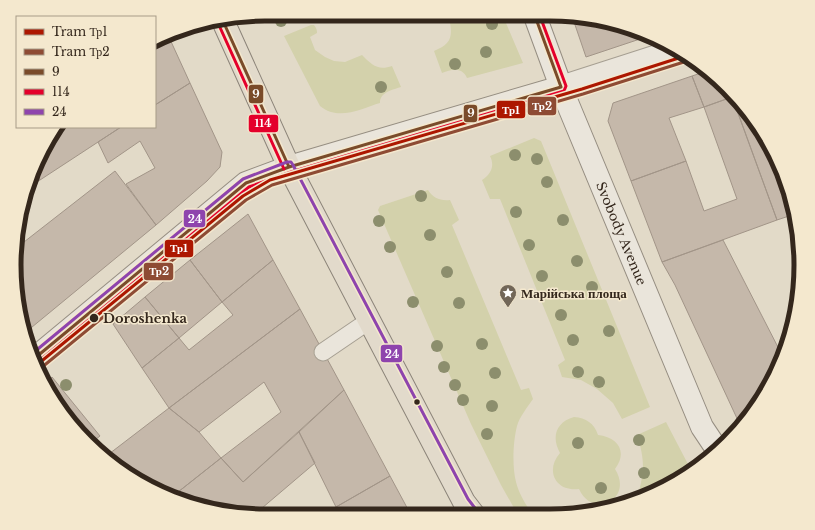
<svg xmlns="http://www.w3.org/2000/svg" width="815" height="530" viewBox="0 0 815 530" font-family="'Libre Baskerville',serif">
<rect width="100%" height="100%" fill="#e2dac8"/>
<path fill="#d3d1ab" d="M 466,15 L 503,16 L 523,63 L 467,78 C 462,67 452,69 442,73 L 434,51 C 449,45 453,39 450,23 Z
M 311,25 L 314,25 C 316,28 317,29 317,33 L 310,37 L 315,50 L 325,57 L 334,61 L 345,62 L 362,55 C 372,65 378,71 392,66 L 401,87 C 392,90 380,92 380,103 C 366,107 347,117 331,112 C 327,111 323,108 320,106 L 284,36 Z
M 534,138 L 541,141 L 650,407 L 622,419 L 613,403 L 597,389 L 581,380 L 562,377 L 558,365 L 565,360 L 500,199 L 490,199 L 482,180 C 491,174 495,166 490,156 Z
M 428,190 C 433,198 440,201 450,200 L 459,220 L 452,225 L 521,390 L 529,388 L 533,399 C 527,408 520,416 517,426 C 513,442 512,466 516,482 C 519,494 526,505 533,515 L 518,515 L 501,485 L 471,424 L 378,210 L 380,206 Z
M 574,417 C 586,418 594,423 598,435 C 618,437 628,452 615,469 C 634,499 593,520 579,489 C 555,492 545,470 560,453 C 551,437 556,422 574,417 Z
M 666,422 L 690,468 L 661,490 L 646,494 L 639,491 C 645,469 644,457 637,435 Z"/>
<path fill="#c5b8aa" stroke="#a29588" d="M 572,16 L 583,16 L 649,36 L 586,57 Z
M 168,35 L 190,83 L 155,105 L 155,42 Z
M 707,71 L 716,76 L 732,97 L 704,107 L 692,76 Z
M 692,76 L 704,107 L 669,118 L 686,161 L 631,181 L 608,121 L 613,103 Z
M 190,83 L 222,152 L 220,167 L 207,181 L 156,225 L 126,184 L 155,168 L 140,141 L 108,163 L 98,142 L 121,127 L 155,127 L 155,105 Z
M 732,97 L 777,220 L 662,262 L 631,181 L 686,161 L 704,211 L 737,199 L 704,107 Z
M 733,99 L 775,154 L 792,215 L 777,220 Z
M 57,127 L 121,127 L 40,180 L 34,167 Z
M 34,167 L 40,180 L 29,187 L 33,169 Z
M 115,171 L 156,225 L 26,332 L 19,314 L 15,249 Z
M 248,214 L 273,260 L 222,302 L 190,260 Z
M 723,240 L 782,355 L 741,427 L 675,285 L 662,262 Z
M 190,260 L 222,302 L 179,338 L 145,297 Z
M 273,260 L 300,309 L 169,408 L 142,368 L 179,338 L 189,350 L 233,315 L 222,302 Z
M 145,297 L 179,338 L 142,368 L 113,324 Z
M 300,309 L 344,390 L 243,482 L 221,458 L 281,412 L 264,382 L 199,432 L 169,408 Z
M 52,377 L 100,436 L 91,443 L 48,390 L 45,383 Z
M 344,390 L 390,476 L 336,507 L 299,432 Z
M 169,408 L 199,432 L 221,458 L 173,496 L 154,490 L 105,457 Z
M 299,432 L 315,463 L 255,514 L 232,514 L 173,496 L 221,458 L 243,482 Z
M 390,476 L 411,515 L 340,514 L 336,507 Z"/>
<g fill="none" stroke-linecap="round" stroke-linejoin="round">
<defs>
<path id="service" d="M 323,352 L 370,320"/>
<path id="pedestrian" d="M 561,87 L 676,50"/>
<g id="secondary">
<path id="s1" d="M 535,16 L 564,95 L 702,427 L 716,448"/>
<path d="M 35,358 L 246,183 L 289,167 L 561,87"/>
</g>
<path id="primary" d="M 223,21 L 289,167 L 464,502 L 474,515"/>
</defs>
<use href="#service" stroke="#a69f92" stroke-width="19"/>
<use href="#pedestrian" stroke="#a69f92" stroke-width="24"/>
<use href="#secondary" stroke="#968e82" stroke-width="24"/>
<use href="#primary" stroke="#8c8479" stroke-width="24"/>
<use href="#service" stroke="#eae5db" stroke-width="17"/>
<use href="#pedestrian" stroke="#eae5db" stroke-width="22"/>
<use href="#secondary" stroke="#eae5db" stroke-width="22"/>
<use href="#primary" stroke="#e2dacb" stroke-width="22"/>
<defs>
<path id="bus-1" d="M 223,21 L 289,167
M 35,358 L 246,183 L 289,167 L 561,87 L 535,16"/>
<path id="bus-2" d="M 218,23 L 284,169
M 38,362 L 249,187 L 291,172 L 564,91 L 566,86 L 540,16"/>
<path id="bus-3" d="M 33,353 L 243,179 L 287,162 L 291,162 L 293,165 L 468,499 L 478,512"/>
</defs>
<use href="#bus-1" stroke="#f4e8ce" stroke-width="6"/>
<use href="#bus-2" stroke="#f4e8ce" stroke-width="6"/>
<use href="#bus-3" stroke="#f4e8ce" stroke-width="6"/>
<use href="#bus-1" stroke="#7a4b2a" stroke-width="3"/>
<use href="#bus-2" stroke="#e4002b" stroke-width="3"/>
<use href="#bus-3" stroke="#8e44ad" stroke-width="3"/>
<defs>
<path id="tram-1" d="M 38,364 L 243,196 L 270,180 L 582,89 L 685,56"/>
<path id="tram-2" d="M 41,368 L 246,200 L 272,185 L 583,94 L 687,61"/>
</defs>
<use href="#tram-1" stroke="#f4e8ce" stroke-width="6"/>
<use href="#tram-2" stroke="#f4e8ce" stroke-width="6"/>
<use href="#tram-1" stroke="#ad1700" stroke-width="3"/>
<use href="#tram-2" stroke="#8e4b34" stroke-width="3"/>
</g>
<g fill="#8c8e6d">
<circle cx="281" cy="21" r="6"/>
<circle cx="492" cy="24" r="6"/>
<circle cx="486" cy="52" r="6"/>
<circle cx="455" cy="64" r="6"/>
<circle cx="381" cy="87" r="6"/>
<circle cx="515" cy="155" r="6"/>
<circle cx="537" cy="159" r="6"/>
<circle cx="547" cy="182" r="6"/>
<circle cx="421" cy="196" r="6"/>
<circle cx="516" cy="212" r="6"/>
<circle cx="563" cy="220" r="6"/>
<circle cx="379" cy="221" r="6"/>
<circle cx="430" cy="235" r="6"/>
<circle cx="529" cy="245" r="6"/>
<circle cx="390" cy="247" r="6"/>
<circle cx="577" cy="261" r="6"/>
<circle cx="447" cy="272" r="6"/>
<circle cx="542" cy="276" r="6"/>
<circle cx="592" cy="287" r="6"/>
<circle cx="413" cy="302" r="6"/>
<circle cx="459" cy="303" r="6"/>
<circle cx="561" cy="315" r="6"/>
<circle cx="609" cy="331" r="6"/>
<circle cx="573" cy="340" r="6"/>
<circle cx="482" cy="344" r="6"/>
<circle cx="437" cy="346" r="6"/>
<circle cx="444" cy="367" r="6"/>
<circle cx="578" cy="372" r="6"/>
<circle cx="495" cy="373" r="6"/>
<circle cx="599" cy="382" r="6"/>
<circle cx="66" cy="385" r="6"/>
<circle cx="455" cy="385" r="6"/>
<circle cx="463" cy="400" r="6"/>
<circle cx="492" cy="406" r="6"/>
<circle cx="487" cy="434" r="6"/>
<circle cx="639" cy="440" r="6"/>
<circle cx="578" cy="443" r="6"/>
<circle cx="644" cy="473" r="6"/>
<circle cx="601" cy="488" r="6"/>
</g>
<defs>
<symbol id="sight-pin" viewBox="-11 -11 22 30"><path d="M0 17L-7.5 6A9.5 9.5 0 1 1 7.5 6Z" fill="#716658" stroke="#f4e8ce"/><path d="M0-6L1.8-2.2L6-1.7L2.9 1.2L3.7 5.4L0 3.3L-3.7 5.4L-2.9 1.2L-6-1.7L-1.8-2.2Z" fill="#fff"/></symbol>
</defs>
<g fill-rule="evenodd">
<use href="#sight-pin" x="498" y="283" width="20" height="27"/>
</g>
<g fill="#34271c" stroke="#f4e8ce" stroke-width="1.5">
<circle cx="94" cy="318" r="5"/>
<circle cx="417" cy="402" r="3.5"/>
</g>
<g text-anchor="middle" stroke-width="3" stroke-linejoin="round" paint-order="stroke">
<g font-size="13" fill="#34271c" stroke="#f4e8ce">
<text dy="5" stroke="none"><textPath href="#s1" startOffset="234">Svobody Avenue</textPath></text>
</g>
<g font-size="13" font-weight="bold" fill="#34271c" stroke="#f4e8ce" text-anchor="start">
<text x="521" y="298">Марійська площа</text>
</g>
<g font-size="13" font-weight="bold" fill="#34271c" stroke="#f4e8ce" text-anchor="start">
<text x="103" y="323">Doroshenka</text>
</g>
</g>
<path d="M0 0H815V530H0ZM265 21H550A244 244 0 0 1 794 265V265A244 244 0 0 1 550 509H265A244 244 0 0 1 21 265V265A244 244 0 0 1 265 21Z" fill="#f4e8ce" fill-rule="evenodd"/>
<path fill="none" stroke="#34271c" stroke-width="5" d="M265 21H550A244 244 0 0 1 794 265V265A244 244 0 0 1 550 509H265A244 244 0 0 1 21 265V265A244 244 0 0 1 265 21Z"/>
<g stroke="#f4e8ce" stroke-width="1.5">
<rect x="248" y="84" width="16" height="20" rx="4" fill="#7a4b2a"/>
<rect x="527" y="96" width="30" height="20" rx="4" fill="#8e4b34"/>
<rect x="496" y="100" width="30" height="19" rx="4" fill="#ad1700"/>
<rect x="463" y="104" width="15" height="19" rx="4" fill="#7a4b2a"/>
<rect x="248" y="114" width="31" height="19" rx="4" fill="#e4002b"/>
<rect x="183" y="209" width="23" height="19" rx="4" fill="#8e44ad"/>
<rect x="164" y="239" width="30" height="19" rx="4" fill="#ad1700"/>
<rect x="143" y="262" width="31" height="19" rx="4" fill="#8e4b34"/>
<rect x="380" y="344" width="23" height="19" rx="4" fill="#8e44ad"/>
</g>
<g font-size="11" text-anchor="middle" font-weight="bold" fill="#fff">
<text x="256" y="98">9</text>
<text x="542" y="110">Тр2</text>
<text x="511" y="114">Тр1</text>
<text x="471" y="117">9</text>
<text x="263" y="127">114</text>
<text x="195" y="223">24</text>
<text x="179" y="252">Тр1</text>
<text x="159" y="275">Тр2</text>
<text x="392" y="358">24</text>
</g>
<rect x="16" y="16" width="140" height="112" fill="#f4e8ce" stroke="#a79b87"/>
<rect x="24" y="29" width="20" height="6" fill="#ad1700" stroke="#a79b87"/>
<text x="52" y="36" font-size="12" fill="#34271c">Tram Тр1</text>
<rect x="24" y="49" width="20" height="6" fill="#8e4b34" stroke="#a79b87"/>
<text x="52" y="56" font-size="12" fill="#34271c">Tram Тр2</text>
<rect x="24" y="69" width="20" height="6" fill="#7a4b2a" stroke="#a79b87"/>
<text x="52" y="76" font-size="12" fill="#34271c">9</text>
<rect x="24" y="89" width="20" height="6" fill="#e4002b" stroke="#a79b87"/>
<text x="52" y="96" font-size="12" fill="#34271c">114</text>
<rect x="24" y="109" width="20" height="6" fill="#8e44ad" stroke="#a79b87"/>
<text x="52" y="116" font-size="12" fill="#34271c">24</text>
</svg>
